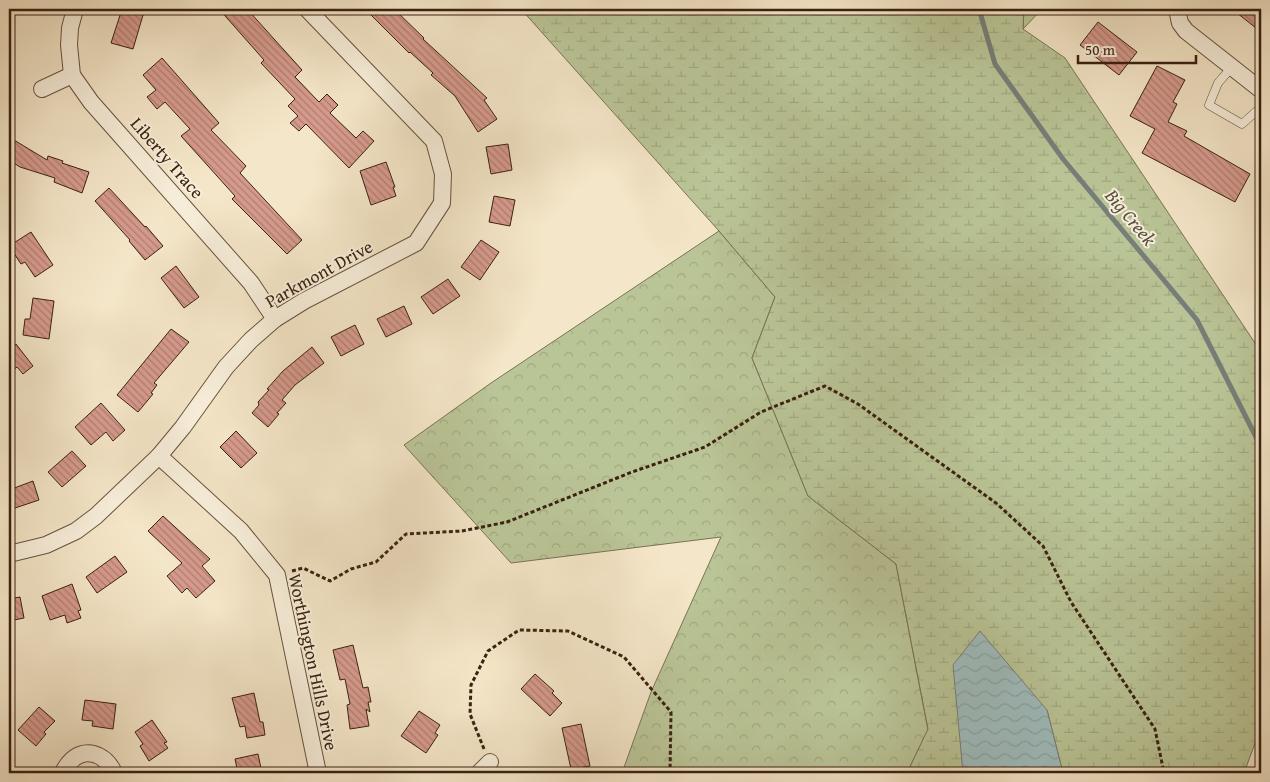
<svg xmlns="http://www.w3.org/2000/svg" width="1270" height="782" viewBox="0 0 1270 782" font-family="'Gentium Book Plus',serif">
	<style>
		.forest { fill: url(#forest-crowns); stroke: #7a7354 }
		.wetland { fill: url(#wetland-marsh); stroke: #7a7354 }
		.water { fill: url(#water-waves); stroke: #777f79 }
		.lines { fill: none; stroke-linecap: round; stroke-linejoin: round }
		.stream { stroke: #777f79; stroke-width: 5 }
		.building { fill: url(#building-back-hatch); stroke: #3a2111 }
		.service-casing { stroke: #68523f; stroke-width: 9 }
		.minor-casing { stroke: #68523f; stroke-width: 18 }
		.path { stroke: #3a2111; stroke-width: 3; stroke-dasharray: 4 2.5; stroke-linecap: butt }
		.service { stroke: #f8efdb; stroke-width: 8 }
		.minor { stroke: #f8efdb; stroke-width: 16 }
		.labels { text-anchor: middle; stroke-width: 4; stroke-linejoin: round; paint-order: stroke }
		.street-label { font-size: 18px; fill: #3a2111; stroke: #f8efdb }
		.water-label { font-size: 19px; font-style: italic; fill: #585045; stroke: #f8efdb }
	</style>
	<defs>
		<pattern id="forest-crowns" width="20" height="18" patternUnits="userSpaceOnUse" patternTransform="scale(1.25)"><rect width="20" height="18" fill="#bac597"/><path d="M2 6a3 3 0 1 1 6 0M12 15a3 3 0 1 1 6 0" fill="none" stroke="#a1a981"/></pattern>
		<pattern id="wetland-marsh" width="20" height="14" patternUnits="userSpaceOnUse" patternTransform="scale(1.25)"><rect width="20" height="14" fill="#bac597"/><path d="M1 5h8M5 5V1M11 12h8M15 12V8" fill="none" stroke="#a1a981"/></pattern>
		<pattern id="water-waves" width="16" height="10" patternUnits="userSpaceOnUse" patternTransform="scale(1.25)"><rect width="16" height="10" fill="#9fbdbe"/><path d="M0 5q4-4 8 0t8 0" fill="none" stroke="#8aa2a2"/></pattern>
		<pattern id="building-back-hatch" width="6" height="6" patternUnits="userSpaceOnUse" patternTransform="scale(1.25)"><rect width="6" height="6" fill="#d69a8d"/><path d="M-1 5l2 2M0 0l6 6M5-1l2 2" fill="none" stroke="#af7d72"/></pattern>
	</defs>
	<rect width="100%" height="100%" fill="#f4e6c8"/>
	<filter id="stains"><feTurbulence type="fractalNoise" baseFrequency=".004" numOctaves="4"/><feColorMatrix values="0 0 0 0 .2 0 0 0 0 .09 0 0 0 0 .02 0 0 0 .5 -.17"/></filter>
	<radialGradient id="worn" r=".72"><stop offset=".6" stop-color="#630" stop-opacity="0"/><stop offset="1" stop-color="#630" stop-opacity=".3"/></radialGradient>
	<!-- forest -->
	<g class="forest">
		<polygon points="1024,9 1042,9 1023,29"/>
		<polygon points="719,231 775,297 752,358 808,496 896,564 928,730 907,773 622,773 651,692 721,537 511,563 404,445 491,383"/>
	</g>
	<!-- wetland -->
	<polygon class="wetland" points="521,9 1024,9 1023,29 1065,58 1261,352 1261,727 1244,773 1063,773 1047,710 962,758 963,773 907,773 928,729 896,564 808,496 752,358 775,297 719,231"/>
	<!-- water -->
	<polygon class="water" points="980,631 1047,710 1063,773 963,773 953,665"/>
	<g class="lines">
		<!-- stream -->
		<polyline class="stream" points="979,9 995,64 1063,159 1197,320 1261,447"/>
	</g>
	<!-- building -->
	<g class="building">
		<polygon points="122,9 143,15 133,49 111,43"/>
		<polygon points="219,9 247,9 302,70 295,77 319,102 327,94 338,105 330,113 356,138 363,131 374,141 349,168 306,124 299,131 290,123 298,116 288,106 295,99 261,63 264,60"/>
		<polygon points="365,9 394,9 424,38 423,39 487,98 484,100 497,119 478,132 455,96 431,75 433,73 410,52 409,53"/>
		<polygon points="1232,9 1261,9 1261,32"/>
		<polygon points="1098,22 1137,52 1119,75 1080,45"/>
		<polygon points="162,58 219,123 211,130 246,166 240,173 302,240 287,254 232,199 235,196 181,136 190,129 165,102 157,109 147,97 156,90 143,75"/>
		<polygon points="1157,66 1185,80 1173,102 1177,104 1168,122 1187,131 1184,136 1250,174 1235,202 1142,153 1155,129 1130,116"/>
		<polygon points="9,137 47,160 48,156 63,161 62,163 89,172 82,193 54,182 55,178 20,167 9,160"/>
		<polygon points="508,144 512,170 491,174 486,147"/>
		<polygon points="386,162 395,187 393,187 396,196 371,205 360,171"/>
		<polygon points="109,188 145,227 146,226 163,246 145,260 129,241 130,240 95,201"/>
		<polygon points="494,196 515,200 510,226 489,222"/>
		<polygon points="31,232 53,265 35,277 25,262 21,264 9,246"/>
		<polygon points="481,240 499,252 480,280 461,267"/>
		<polygon points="176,266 199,297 184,308 161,278"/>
		<polygon points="448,279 460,296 433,314 421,297"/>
		<polygon points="33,298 54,301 49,339 23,335 25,319 30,319"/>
		<polygon points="404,306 412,324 386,337 377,319"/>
		<polygon points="355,325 364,344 341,356 331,337"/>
		<polygon points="171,329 189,342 154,383 157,385 151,393 153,394 138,412 117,395"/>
		<polygon points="16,344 33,366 23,374 17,367 9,373 9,349"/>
		<polygon points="312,347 324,363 295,385 282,400 286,403 277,413 279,414 268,427 252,413 259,405 258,402 269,390 267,389 283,371"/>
		<polygon points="101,403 125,430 113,441 106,432 91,445 75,427"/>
		<polygon points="236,431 257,453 241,468 220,447"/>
		<polygon points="72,451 86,466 62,487 48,472"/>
		<polygon points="33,481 39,500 9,510 9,490"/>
		<polygon points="163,516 210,559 202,566 215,581 196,598 187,588 182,593 167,576 182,563 148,531"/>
		<polygon points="115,556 127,572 97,593 86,577"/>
		<polygon points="72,584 81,610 78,611 81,618 67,623 65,615 50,620 42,596"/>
		<polygon points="20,597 24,618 9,621 9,599"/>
		<polygon points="353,645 363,688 368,687 371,702 368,702 370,712 366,709 369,726 350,729 347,705 350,704 345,679 340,680 333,650"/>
		<polygon points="535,674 554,691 552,693 562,703 550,716 521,689"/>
		<polygon points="254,693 260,722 263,722 265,735 247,738 245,726 240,727 232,698"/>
		<polygon points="85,700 116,704 113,729 92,726 93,721 82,720"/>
		<polygon points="39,707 55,721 44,732 46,734 36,746 18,730"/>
		<polygon points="419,711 440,725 435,733 438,735 426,753 401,736"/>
		<polygon points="152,720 167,742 164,743 168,748 149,761 140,746 143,744 135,732"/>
		<polygon points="581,724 590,766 571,769 562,728"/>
		<polygon points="258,754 262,773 238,773 235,759"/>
	</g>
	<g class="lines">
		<defs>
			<polyline id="service" points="1232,67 1218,83 1209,105 1242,124 1261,107"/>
			<g id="minor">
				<polyline points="75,9 70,28 69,45 72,75 91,102 251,283 275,319"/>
				<polyline points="1177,9 1180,23 1186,31 1261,90"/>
				<polyline points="42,89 72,75"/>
				<polyline points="159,456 241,531 277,575 318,773"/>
				<polyline points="9,554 46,545 76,531 96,516 159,456 183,427 226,367 251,340 275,319 304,301 416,243 442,203 443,174 434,141 307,9"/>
				<path d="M63,773C64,769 66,767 69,763C84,745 106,754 114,773"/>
				<polyline points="479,773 490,762"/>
			</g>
		</defs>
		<!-- service casing -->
		<use href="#service" class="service-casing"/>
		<!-- minor casing -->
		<use href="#minor" class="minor-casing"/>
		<!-- path -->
		<g class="path">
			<polyline points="292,571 303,568 330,581 351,569 376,562 406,534 462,531 507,522 632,472 705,447 761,412 825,386 858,404 996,503 1043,546 1071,602 1155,729 1164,773"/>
			<polyline points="484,749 470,714 471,685 488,651 519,630 568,631 624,657 671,712 670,773"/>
		</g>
		<!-- service -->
		<use href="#service" class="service"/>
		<!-- minor -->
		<use href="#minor" class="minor"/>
	</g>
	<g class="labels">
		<!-- street labels -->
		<g class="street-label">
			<text transform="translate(167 158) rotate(49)" y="6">Liberty Trace</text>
			<text transform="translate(319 274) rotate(-29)" y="6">Parkmont Drive</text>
			<text transform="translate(313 662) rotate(78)" y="6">Worthington Hills Drive</text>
		</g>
		<!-- water labels -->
		<g class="water-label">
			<text transform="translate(1131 217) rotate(50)" y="7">Big Creek</text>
		</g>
	</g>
	<!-- margin -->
	<rect width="1270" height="782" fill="none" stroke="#f4e6c8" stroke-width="30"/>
	<rect x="10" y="10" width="1250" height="762" fill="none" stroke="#3a2111" stroke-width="2.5"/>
	<rect x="15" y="15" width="1240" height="752" fill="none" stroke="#3a2111"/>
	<!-- scale -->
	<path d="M1078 55v8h118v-8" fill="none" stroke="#3a2111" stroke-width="2.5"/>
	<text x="1085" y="55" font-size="15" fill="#3a2111" stroke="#f8efdb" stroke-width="4" paint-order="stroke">50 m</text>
	<rect width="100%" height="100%" filter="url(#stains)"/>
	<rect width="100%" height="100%" fill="url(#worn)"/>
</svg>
